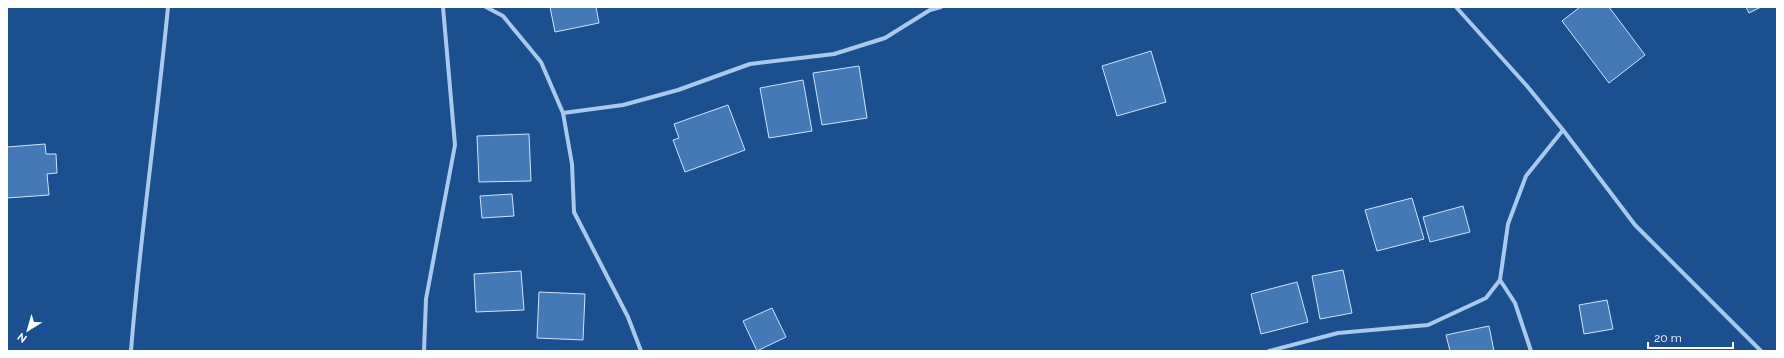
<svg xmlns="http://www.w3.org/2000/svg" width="1784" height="358" viewBox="0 0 1784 358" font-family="Raleway,sans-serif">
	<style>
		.building { fill: #4478b7; stroke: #cfe3fa }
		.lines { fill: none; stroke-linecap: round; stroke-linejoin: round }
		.minor { stroke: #a9c9ee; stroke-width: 4 }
	</style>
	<rect width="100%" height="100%" fill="#1b4f8f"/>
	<!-- building -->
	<g class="building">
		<polygon points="550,7 596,7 599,23 555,32"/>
		<polygon points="1580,7 1609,7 1645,55 1609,83 1562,21"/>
		<polygon points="1746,7 1761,7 1749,13"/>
		<polygon points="1151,51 1166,102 1117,116 1102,66"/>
		<polygon points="859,66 867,118 822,125 813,73"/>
		<polygon points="803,80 812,131 769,138 760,88"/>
		<polygon points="728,105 745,150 685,172 673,140 679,138 674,124"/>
		<polygon points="529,134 531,181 479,182 477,136"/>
		<polygon points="45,144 46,154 56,154 57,173 47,174 49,195 7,198 7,147"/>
		<polygon points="512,194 514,216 482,218 480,196"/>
		<polygon points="1412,198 1424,239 1377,251 1365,210"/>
		<polygon points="1463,206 1470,232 1430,242 1423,217"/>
		<polygon points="1343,270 1352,313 1320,319 1312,276"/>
		<polygon points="521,271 524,310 476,312 474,274"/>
		<polygon points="1297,282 1308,322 1261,334 1251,294"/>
		<polygon points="539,292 585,294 583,340 537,338"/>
		<polygon points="1607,300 1613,329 1584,334 1579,305"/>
		<polygon points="772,308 786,337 757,351 743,321"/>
		<polygon points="1489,326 1494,351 1450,351 1446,335"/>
	</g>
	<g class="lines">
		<!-- minor -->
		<g class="minor">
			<polyline points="486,7 503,16 541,62 563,113 572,164 574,212 628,317 641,351"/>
			<polyline points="1456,7 1527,86 1563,130 1635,225 1761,351"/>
			<polyline points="563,113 623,105 678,90 750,64 834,54 885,38 930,10 941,7"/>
			<polyline points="1500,280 1515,303 1531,351"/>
			<path d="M131,351C140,236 157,122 168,7"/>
			<polyline points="424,351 426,299 455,145 443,7"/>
			<polyline points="1269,351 1338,333 1428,325 1486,298 1500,280 1508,224 1526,176 1563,130"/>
		</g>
	</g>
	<!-- border -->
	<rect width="1784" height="358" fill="none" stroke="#ffffff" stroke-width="16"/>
	<!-- north arrow -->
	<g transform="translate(28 330) rotate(217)" stroke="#1b4f8f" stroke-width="3" paint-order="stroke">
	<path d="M0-3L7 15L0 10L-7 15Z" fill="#ffffff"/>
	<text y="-6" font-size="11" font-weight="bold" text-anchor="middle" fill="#ffffff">N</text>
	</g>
	<!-- scale -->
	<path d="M1648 342v6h85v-6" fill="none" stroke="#ffffff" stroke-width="2"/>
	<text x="1654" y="342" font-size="12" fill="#ffffff" stroke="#1b4f8f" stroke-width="3" paint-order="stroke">20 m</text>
</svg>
